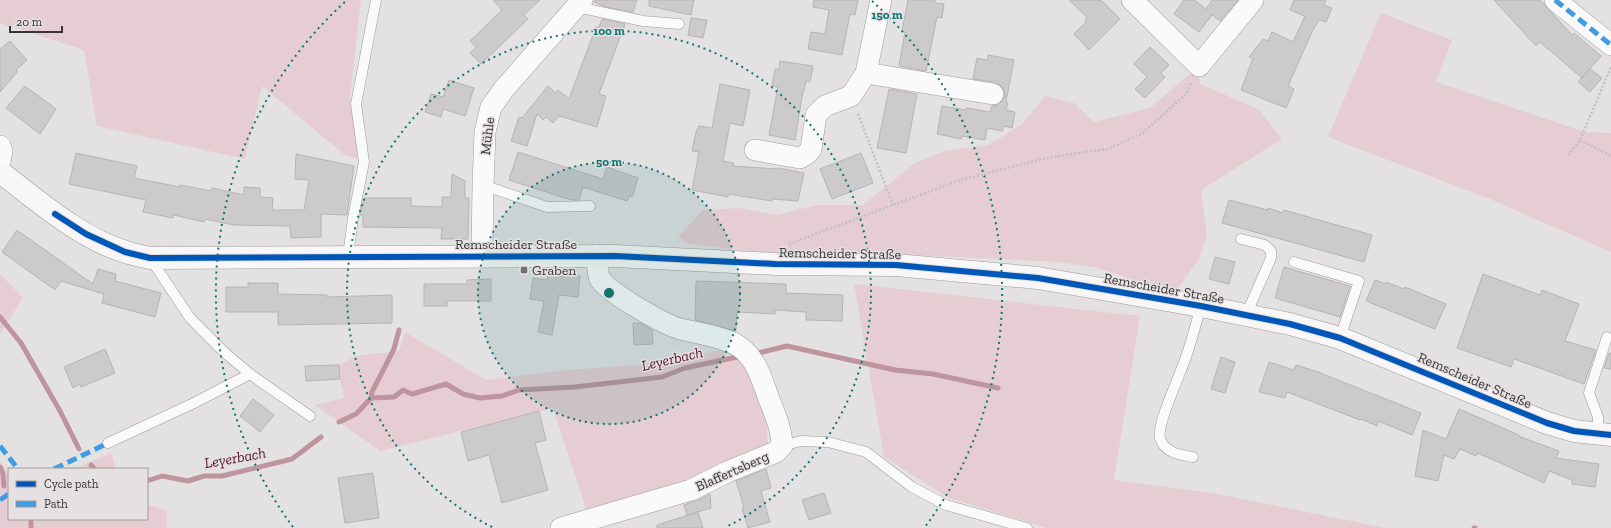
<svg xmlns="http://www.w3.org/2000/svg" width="1611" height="528" viewBox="0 0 1611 528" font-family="'Zilla Slab',serif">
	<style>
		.green { fill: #e6cdd3 }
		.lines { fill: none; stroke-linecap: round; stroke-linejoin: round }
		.stream { stroke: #be949f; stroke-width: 5 }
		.building { fill: #cccacb; stroke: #b6b4b5 }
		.service-casing { stroke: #9c9a9a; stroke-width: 11 }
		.minor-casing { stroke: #9c9a9a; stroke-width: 22 }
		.secondary-casing { stroke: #9c9a9a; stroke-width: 23 }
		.path { stroke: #c2c1c1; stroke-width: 2.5; stroke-dasharray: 2 2; stroke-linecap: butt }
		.service { stroke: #fbfafb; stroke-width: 10 }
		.minor { stroke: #fbfafb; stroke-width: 21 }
		.secondary { stroke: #f8f6f6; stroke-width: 22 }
		.quiet { stroke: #3e9de2; stroke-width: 5; stroke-dasharray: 10 5; stroke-linecap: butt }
		.cycleway-casing { stroke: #e5e0e1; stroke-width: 8 }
		.cycleway { stroke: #0057b8; stroke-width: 6 }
		.ring { fill: none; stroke: #0f766e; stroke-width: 2; stroke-dasharray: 2 4 }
		.poi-dot { fill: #737171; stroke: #e5e0e1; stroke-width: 1.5 }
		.labels { text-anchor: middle; stroke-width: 3; stroke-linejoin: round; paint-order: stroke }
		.street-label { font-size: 14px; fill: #363434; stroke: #e5e0e1 }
		.poi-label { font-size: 14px; fill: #363434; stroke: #e5e0e1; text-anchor: start }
		.water-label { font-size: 15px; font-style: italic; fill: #5b132e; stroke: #e5e0e1 }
		.centre { fill: #0f766e; stroke: #e5e0e1; stroke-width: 2 }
		.ring-label { font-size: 12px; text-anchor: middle; font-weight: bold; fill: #0f766e; stroke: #e5e0e1; stroke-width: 3; stroke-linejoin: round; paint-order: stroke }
	</style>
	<rect width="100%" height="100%" fill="#e4e1e2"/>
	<!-- green -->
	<g class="green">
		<polygon points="0,0 361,0 350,97 359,158 346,156 262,86 245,159 97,126 84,50 0,23"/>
		<polygon points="1381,13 1452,40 1436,82 1585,132 1611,133 1611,252 1490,199 1328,137"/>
		<polygon points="1199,66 1200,84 1258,109 1282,139 1201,190 1207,236 1199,259 1174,294 1098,268 1059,262 933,256 776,254 688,244 678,237 703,210 739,208 778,215 816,205 863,205 915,163 945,151 989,145 1022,124 1045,96 1074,103 1094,122 1150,108"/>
		<polygon points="0,274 23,298 0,334"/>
		<polygon points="854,284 1140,316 1114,480 1212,493 1386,528 1047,528 949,498 884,457"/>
		<polygon points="405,332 486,380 567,370 664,363 732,347 746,361 766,415 768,445 687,481 587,512 553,408 380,451 315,405 344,398 340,379 339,365 356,356 399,351"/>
		<polygon points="111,453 116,469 73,469"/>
		<polygon points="0,461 9,474 9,519 147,519 147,505 167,510 167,528 0,528"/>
	</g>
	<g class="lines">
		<!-- stream -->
		<g class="stream">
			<polyline points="0,317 21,343 60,411 79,449"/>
			<polyline points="754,354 787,346 895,370 933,374 998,388"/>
			<polyline points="371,398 372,392 394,349 399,330"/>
			<polyline points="339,422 356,414 371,398 394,397 403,390 412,394 446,384 463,394 480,398 502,396 519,390 575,387 662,377 685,368 742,356"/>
			<polyline points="91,465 95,469"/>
			<polyline points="0,467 3,474 4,486"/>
			<polyline points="147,481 162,476 188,481 204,476 222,476 292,459 321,437"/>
			<polyline points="31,528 31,519"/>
			<polyline points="1474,528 1475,528"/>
		</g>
	</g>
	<!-- building -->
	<g class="building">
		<polygon points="493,0 540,0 524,15 528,19 481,64 470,53 476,47 470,41 502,10"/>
		<polygon points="595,0 637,0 633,12 606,7 594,2"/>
		<polygon points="649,0 694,0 691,15 649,6"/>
		<polygon points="814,0 858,0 855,15 850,14 842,55 808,49 811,32 825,34 829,10 813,7"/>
		<polygon points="908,0 935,0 935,3 944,4 942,18 937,17 926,71 899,66 905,32 902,31"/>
		<polygon points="1069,0 1101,0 1120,19 1089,50 1074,34 1086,22 1085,20 1087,17"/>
		<polygon points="1184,0 1194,0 1206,9 1212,0 1238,0 1220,21 1212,15 1199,32 1174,14"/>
		<polygon points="1294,0 1326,0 1324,5 1332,8 1326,22 1319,20 1312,32 1288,86 1294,89 1286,108 1241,90 1253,58 1249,57 1263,39 1268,41 1272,32 1293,42 1305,16 1290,10"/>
		<polygon points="1494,0 1540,0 1572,35 1574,33 1601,56 1582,78 1540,42 1536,46"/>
		<polygon points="691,18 707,20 703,38 688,35"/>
		<polygon points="602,19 625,24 599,94 606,96 597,127 559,116 553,123 546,117 543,120 537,114 527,146 511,141 519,117 522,118 548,86 556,93 558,90 569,99 596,27 599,27"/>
		<polygon points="10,41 27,60 16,70 17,72 0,92 0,49"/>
		<polygon points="1150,47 1169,65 1161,73 1165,77 1145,98 1135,89 1147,77 1134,64"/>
		<polygon points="988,55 1014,60 1006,102 1008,103 1006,110 1015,112 1012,128 1004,126 1002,131 987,128 985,140 962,136 961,139 937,134 942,106 966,110 967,108 990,112 992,106 998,105 1002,101 1005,96 1004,90 1000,85 995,82 973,79 977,58 986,60 988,59"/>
		<polygon points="780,61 813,66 810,82 806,81 804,91 803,91 795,140 769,135 778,87 772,86 775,69 779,69"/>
		<polygon points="1590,69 1602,78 1590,92 1578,82"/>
		<polygon points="449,80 474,88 465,116 443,109 441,117 425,112 431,94 443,97"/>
		<polygon points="720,84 750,90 743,126 730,123 723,161 734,163 733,166 777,169 778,168 804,173 798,201 772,199 772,201 728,194 728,197 692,190 699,152 692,151 696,132 699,126 712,128"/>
		<polygon points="25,86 56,109 40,134 6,108"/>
		<polygon points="889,89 917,94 906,153 877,148"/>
		<polygon points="518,152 603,179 607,167 638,178 632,197 629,196 627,201 583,187 579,200 571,200 509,180"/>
		<polygon points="76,153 137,166 134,178 180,187 180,185 211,191 212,188 244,195 244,187 260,188 260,197 273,198 272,210 304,210 309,180 295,179 296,154 354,166 347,215 321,214 321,237 291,238 290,226 234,225 205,219 204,222 174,215 173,218 143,212 146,200 69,184"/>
		<polygon points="861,153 873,183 832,199 820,169"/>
		<polygon points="452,174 465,181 465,198 469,198 468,239 441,239 442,228 363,227 363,215 360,215 364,198 411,198 411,206 442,207 442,197 451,197"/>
		<polygon points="1229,200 1268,210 1268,208 1283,213 1284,210 1372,235 1364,262 1222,223"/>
		<polygon points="17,230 93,284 98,269 116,274 115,281 161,293 155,317 102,303 104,294 61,281 55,290 2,252"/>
		<polygon points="1215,257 1235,262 1229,284 1209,279"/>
		<polygon points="1284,267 1350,286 1340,317 1275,298"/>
		<polygon points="548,272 580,276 578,297 559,295 552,335 538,332 544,301 530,299 533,278 547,280"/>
		<polygon points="1483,274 1540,295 1542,290 1579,304 1565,341 1596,350 1584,384 1514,359 1511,367 1457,348"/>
		<polygon points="491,279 491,301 447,301 447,306 424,306 424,284 467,284 467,280"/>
		<polygon points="1375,280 1386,284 1386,282 1404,289 1405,287 1446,304 1435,329 1366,301"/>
		<polygon points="696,281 786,284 786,293 843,295 842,321 806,320 806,312 775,310 775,314 737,312 736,331 695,320"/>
		<polygon points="248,283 278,283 278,294 327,295 327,297 392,295 392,323 278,325 278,312 226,312 226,287 248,287"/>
		<polygon points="633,323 640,323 652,330 653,344 634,345"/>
		<polygon points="105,349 115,373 81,387 80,384 73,388 64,367"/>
		<polygon points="1609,353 1611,353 1611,369 1604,368"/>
		<polygon points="1221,357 1235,362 1225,393 1211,389"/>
		<polygon points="1269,362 1294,370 1296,365 1318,372 1421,413 1412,435 1378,421 1377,426 1361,419 1360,420 1287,392 1285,398 1259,392"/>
		<polygon points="339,365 340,379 306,381 305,366"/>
		<polygon points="253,399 274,415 260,432 240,416"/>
		<polygon points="1459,409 1519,435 1518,436 1559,451 1556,458 1599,464 1595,487 1572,484 1572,480 1549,471 1544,483 1503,464 1477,453 1476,456 1460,449 1454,459 1444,455 1438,481 1415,476 1423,430 1446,439"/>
		<polygon points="539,411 546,440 535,443 548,490 502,503 489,455 468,461 461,432"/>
		<polygon points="766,469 771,488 761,491 770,522 748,528 742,508 744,507 736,481"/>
		<polygon points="373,473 379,518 345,523 338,478"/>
		<polygon points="824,493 831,513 809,520 802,500"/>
		<polygon points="710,494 711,508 687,515 684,505 696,501"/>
		<polygon points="698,512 703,528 657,528 657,525"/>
	</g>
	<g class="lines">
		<defs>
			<g id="service">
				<polyline points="577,7 643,21 679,24"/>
				<polyline points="483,185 547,207 590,206"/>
				<polyline points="1241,239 1265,245 1271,251 1271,258 1246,315"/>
				<polyline points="348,256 353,218 364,162 356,104 376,0"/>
				<polyline points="1294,262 1359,281 1340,338"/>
				<polyline points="250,374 310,416"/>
				<polyline points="1598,435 1598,417 1589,393 1607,337"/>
				<polyline points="108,443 194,403 250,374 224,352 190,318 150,258"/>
				<polyline points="782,446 801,441 828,442 866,452 912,487 946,505 1027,528"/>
				<path d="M1193,457C1181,455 1164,453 1160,438C1156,425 1181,373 1186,357C1192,340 1196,323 1201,306"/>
			</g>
			<g id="minor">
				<polyline points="1132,0 1199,66 1253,0"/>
				<polyline points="1555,0 1611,45"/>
				<polyline points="866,73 993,94"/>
				<polyline points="0,146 2,151 0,161"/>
				<polyline points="755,150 800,158 807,154 811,149 816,115 825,106 851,96 866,73 881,0"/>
				<polyline points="482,257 483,185 485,132 491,107 504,89 582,0"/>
				<path d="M561,528L691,490L727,472L776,452L782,446C782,430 775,414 769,399C762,380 757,360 740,347C726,337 697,333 680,329C663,324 609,293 600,279C597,274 598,262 597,255"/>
			</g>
			<path id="secondary" d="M0,172C37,200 81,239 126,252C134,255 142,256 150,258L615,256L775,264L896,265L1038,278L1201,306L1290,324L1340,338L1547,423L1574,431L1611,435"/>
		</defs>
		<!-- service casing -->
		<use href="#service" class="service-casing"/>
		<!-- minor casing -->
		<use href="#minor" class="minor-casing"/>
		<!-- secondary casing -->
		<use href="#secondary" class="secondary-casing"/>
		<!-- path -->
		<g class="path">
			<polyline points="858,114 893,205"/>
			<polyline points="1580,140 1611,156"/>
			<polyline points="1568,155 1580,140 1611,67"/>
			<polyline points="789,244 960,180 1051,157 1108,149 1143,133 1186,94 1191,83"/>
		</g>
		<!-- service -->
		<use href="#service" class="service"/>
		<!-- minor -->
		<use href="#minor" class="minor"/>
		<!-- secondary -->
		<use href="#secondary" class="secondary"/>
		<!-- quiet -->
		<g class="quiet">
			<polyline points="1555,0 1611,45"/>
			<polyline points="0,446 18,469"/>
			<polyline points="54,469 108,443"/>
			<polyline points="0,500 9,494"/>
		</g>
		<defs>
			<polyline id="cycleway" points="55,214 86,234 125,252 150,258 615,256 775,264 896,265 1038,278 1201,306 1290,324 1340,338 1547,423 1574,431 1611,435"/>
		</defs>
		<!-- cycleway casing -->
		<use href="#cycleway" class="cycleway-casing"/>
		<!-- cycleway -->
		<use href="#cycleway" class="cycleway"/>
	</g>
	<!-- distance rings -->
	<circle cx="609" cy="293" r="131" fill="#0f766e" fill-opacity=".12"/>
	<g class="ring">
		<circle cx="609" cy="293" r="131"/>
		<path d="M492 527A262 262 0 1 1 726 527"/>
		<path d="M293 527A393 393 0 0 1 346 1M872 1A393 393 0 0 1 925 527"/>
	</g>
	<!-- markers -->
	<rect class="poi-dot" x="520" y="266" width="8" height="8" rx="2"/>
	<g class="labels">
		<!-- street labels -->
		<g class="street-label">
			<text transform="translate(487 136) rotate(-83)" y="5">Mühle</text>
			<text x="516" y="249">Remscheider Straße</text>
			<text transform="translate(840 253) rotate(1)" y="5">Remscheider Straße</text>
			<text transform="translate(1164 288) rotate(10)" y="5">Remscheider Straße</text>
			<text transform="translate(1475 380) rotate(23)" y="5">Remscheider Straße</text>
			<text transform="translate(732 471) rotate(-24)" y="5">Blaffertsberg</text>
		</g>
		<!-- poi labels -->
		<g class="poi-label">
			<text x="532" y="275">Graben</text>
		</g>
		<!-- water labels -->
		<g class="water-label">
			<text transform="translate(672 359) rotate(-13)" y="5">Leyerbach</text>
			<text transform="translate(235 458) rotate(-10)" y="5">Leyerbach</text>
		</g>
	</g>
	<circle cx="609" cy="293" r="6" class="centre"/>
	<g class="ring-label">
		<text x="887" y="19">150 m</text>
		<text x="609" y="35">100 m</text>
		<text x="609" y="166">50 m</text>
	</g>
	<!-- legend -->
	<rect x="8" y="468" width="140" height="52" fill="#e5e0e1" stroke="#9f9b9c"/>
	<rect x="16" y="481" width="20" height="6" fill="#0057b8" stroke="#9f9b9c"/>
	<text x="44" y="488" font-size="12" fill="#363434">Cycle path</text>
	<rect x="16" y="501" width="20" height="6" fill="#3e9de2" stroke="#9f9b9c"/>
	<text x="44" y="508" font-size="12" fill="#363434">Path</text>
	<!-- scale -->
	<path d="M10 26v6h52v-6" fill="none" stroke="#363434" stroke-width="2"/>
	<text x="16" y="26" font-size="12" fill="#363434" stroke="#e5e0e1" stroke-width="3" paint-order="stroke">20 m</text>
</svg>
